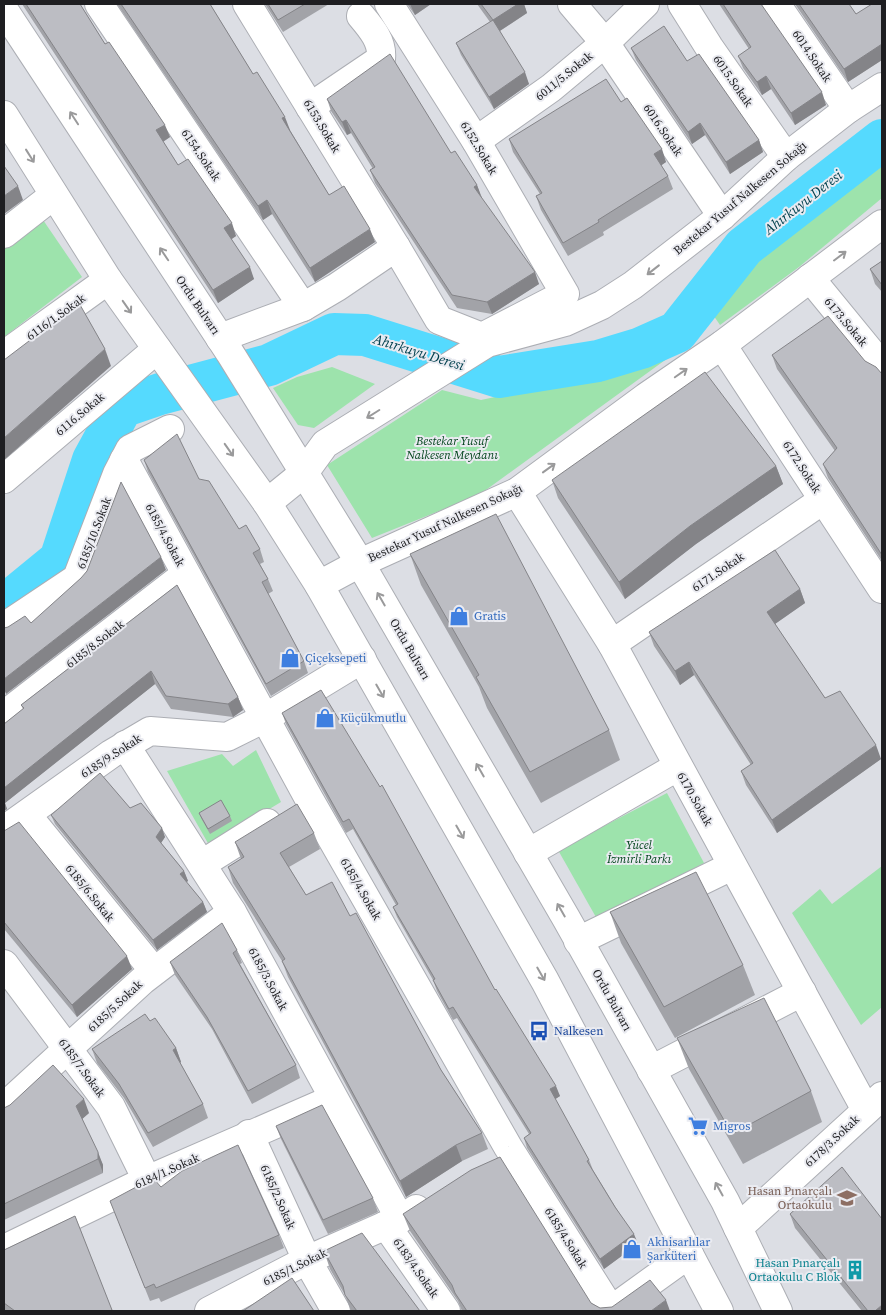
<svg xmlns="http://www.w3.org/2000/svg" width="886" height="1315" viewBox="0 0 886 1315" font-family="'Source Serif 4',serif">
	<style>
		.green { fill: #9de3ac }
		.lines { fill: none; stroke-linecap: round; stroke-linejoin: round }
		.river { stroke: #55dafe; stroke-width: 42 }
		.minor-casing { stroke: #acaeb4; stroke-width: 30 }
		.major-casing { stroke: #acaeb4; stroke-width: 30 }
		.minor { stroke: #fff; stroke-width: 28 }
		.major { stroke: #fff; stroke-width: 28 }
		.wall { fill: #a2a3a8 }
		.shaded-wall { fill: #848488 }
		.building { fill: #bcbdc3; stroke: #848488 }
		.oneway { stroke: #9a9a9b }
		.labels { text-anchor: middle; stroke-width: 4; stroke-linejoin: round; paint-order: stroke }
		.street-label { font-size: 12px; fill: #1e1e21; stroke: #eaebf1 }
		.park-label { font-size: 12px; font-style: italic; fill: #00441b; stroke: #eaebf1 }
		.shop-label { font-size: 12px; fill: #366cbe; stroke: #eaebf1; text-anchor: start }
		.transit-label { font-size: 12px; fill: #164399; stroke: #eaebf1; text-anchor: start }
		.education-label { font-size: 12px; fill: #785e54; stroke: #eaebf1; text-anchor: end }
		.culture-label { font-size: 12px; fill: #0d838f; stroke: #eaebf1; text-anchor: end }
		.water-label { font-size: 14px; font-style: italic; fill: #01404e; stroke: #eaebf1 }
	</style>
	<rect width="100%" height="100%" fill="#dcdee4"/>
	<!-- green -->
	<g class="green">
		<polygon points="882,155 882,198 799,267 720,325 711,312 755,258 835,188"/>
		<polygon points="41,217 82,277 4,337 4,249"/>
		<polygon points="674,342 668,358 479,495 372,538 327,465 442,390 481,400 620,370"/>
		<polygon points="332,367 375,384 314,428 298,425 273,388 297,377"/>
		<polygon points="256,750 281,802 209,845 167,771 222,754 233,766"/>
		<polygon points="667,793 704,863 597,919 558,850"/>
		<polygon points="882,866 882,1007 861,1025 792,913 820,889 832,904"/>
	</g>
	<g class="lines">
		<!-- river -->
		<polyline class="river" points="4,606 60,560 93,460 122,407 160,394 269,365 334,334 365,335 499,377 598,361 641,348 677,332 744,247 882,140"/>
		<defs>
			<g id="minor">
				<polyline points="99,4 303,307"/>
				<polyline points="247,4 396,247"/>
				<polyline points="572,4 605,43 722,216"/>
				<polyline points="682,4 709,47 786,157"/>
				<polyline points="776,4 848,109"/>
				<path d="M310,107L381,59C383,42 372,29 361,16"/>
				<polyline points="476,141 551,88 605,43 645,4"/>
				<polyline points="4,234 54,195"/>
				<polyline points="810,278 882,366"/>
				<polyline points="220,338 303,307 337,287 396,247 439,320 482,337 565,294 476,141 389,4"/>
				<polyline points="722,345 882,589"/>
				<polyline points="4,355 108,280"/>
				<polyline points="124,460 308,797 508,1147 611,1310"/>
				<polyline points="4,479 157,349"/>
				<polyline points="517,492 612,644 866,1110"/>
				<polyline points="4,627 77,578 117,474 130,449 170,429"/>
				<polyline points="612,644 823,500"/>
				<polyline points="4,715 186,574"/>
				<polyline points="125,745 232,912 400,1219"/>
				<polyline points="27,815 154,971"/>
				<polyline points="4,830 111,754 150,731 227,737 265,718 362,659"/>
				<polyline points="528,853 677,767"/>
				<polyline points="202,864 267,823"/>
				<polyline points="578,941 732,866"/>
				<polyline points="4,964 111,1107 147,1180"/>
				<polyline points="651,1070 802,992"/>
				<polyline points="4,1107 143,980 232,912"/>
				<polyline points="249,1134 307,1260 336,1311"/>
				<polyline points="386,1225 446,1311"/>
				<polyline points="738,1228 882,1096"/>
				<polyline points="4,1249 147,1180 333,1099"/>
				<polyline points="621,1303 689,1254"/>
				<polyline points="209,1311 307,1260 400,1219 416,1209"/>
			</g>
			<g id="major">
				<polyline points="4,10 230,353 360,563 566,918 725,1201 778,1311"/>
				<polyline points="4,115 108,280 267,503 319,585 545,981 719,1311"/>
				<polyline points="267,503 304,473 325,444 487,343 565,322 602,305 633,285 722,216 786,157 848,109 882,87"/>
				<polyline points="319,585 360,563 517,492 646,397 722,345 882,224"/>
			</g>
		</defs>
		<!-- minor casing -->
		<use href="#minor" class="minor-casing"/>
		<!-- major casing -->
		<use href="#major" class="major-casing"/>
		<!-- minor -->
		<use href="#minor" class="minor"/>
		<!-- major -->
		<use href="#major" class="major"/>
	</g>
	<!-- wall -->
	<g class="wall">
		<polygon points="22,4 80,4 105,44 170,137 163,142 178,165 236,236 231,239 254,279 218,303"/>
		<polygon points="117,4 210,4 253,74 290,130 329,195 375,242 315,282 272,214 263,220"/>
		<polygon points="265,4 329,4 283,32"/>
		<polygon points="407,4 431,4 415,15"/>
		<polygon points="477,4 524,4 527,13 500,31 529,84 494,109 461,55 456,43 490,22"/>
		<polygon points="719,4 761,4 826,105 795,125 771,89 762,95 743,68 738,56 749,49"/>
		<polygon points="795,4 849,4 856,14 882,4 882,60 848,82"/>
		<polygon points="631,48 687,61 759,140 763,152 730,174 705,135 692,144 636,60"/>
		<polygon points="327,99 451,153 477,185 481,197 539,284 492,314 457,308 375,183 370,170 373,169 351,133 347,135 331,111"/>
		<polygon points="621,102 666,162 661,165 668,176 673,189 603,232 604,235 568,256 541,210 536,196 540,194 513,152 509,139"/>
		<polygon points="882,261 882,292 875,284 870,269"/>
		<polygon points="772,355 865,361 882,374 882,561 828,478 823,464 835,451 777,369"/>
		<polygon points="144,460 199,479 239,529 260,549 264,562 260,564 268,579 273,591 268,594 304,661 308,673 271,696 148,472"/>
		<polygon points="776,466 783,484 696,544 625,599 558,498 552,480"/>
		<polygon points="410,554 609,730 620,760 541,803 487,708 479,687 421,585"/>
		<polygon points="177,585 238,697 243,710 233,717 171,709 155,684 5,803 7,809 4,811 4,724 23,709 21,705"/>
		<polygon points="800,589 805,603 775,624 825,698 881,759 777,833 746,785 741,771 751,765 694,675 680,685 654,646 649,632"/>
		<polygon points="282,713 495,990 560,1096 555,1099 589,1160 593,1170 638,1244 604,1269 527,1148 524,1138 529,1134 457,1018 453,1020 437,991 433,980 397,917 393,907 396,905 353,829 346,833 286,724"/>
		<polygon points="130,808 165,837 161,843 184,871 188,881 186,882 203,902 207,912 157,950 55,824 51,815"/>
		<polygon points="199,813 230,816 232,821 210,834 201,818"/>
		<polygon points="4,831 132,969 77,1017 4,929"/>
		<polygon points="314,833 320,849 289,867 306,895 350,916 441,1070 482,1133 488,1149 462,1161 406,1197 288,977 282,961 233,883 228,867 241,859 235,842"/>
		<polygon points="610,912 743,965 755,995 675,1038 621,943"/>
		<polygon points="237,950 242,963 240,964 296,1065 300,1078 252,1104 212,1029 175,975 170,962"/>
		<polygon points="150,1021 176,1048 181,1062 180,1063 203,1104 208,1118 153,1147 124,1098 97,1063 92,1049"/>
		<polygon points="677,1038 811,1091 822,1122 743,1164 689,1069"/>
		<polygon points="4,1108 89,1113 82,1119 103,1165 103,1173 4,1220"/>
		<polygon points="276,1126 373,1198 378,1212 328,1234 281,1139"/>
		<polygon points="161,1187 279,1235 284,1248 161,1302 159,1298 150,1301 110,1201"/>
		<polygon points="403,1214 591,1303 600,1308 670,1311 462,1311 458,1301 410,1231"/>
		<polygon points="790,1214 882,1311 862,1311 795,1228"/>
		<polygon points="75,1216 112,1311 4,1311 4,1250"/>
		<polygon points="324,1251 420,1311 351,1311 345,1295 330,1269"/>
	</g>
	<!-- shaded-wall -->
	<g class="shaded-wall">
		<polygon points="410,4 431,4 415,15"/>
		<polygon points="518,4 524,4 527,13 498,32 493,20"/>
		<polygon points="882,44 882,60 848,82 844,69"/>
		<polygon points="525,72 529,84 494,109 489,97"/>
		<polygon points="766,76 771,89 762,95 757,82"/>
		<polygon points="822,92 826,105 795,125 791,113"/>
		<polygon points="285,117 290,130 287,132 282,118"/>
		<polygon points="346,120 351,133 347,135 342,122"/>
		<polygon points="700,123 705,135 692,144 688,132"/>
		<polygon points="165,125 170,137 161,143 156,130"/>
		<polygon points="759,140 763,152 730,174 726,162"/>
		<polygon points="662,149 666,162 659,167 654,154"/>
		<polygon points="477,185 482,198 474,187"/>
		<polygon points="18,186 23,200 4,214 4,196"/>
		<polygon points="267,200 272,214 263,220 258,206"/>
		<polygon points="232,223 236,236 229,241 224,228"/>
		<polygon points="370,229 375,242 315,282 310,268"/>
		<polygon points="250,267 254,279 218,303 213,290"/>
		<polygon points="535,272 539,284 492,314 487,302"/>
		<polygon points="105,349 111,366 4,460 4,438"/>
		<polygon points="776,466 783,484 696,544 625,599 619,582 690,526"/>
		<polygon points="161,557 166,570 6,694 4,689 4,679"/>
		<polygon points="800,589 805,603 772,626 767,612"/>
		<polygon points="689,662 694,675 680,685 675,671"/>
		<polygon points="151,671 155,684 5,803 7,809 4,811 4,788"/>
		<polygon points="238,697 243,710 233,717 228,704"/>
		<polygon points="876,745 881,759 777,833 772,820"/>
		<polygon points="162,828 165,837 159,846 156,837"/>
		<polygon points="184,871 188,881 184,884 180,874"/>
		<polygon points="203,902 207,912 157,950 153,940"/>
		<polygon points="127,956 132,969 77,1017 72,1005"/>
		<polygon points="176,1048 181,1062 178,1064 173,1050"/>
		<polygon points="556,1086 560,1096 554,1100 550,1089"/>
		<polygon points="84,1099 89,1113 81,1120 76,1106"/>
		<polygon points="456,1145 462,1161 406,1197 400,1181"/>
		<polygon points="98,1152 103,1165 103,1173 98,1159"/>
		<polygon points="634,1234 638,1244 604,1269 600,1259"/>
		<polygon points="666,1300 670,1311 651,1311"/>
		<polygon points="882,1305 882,1311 875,1311"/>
	</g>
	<!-- building -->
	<g class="building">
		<polygon points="26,4 80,4 105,44 109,42 165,125 156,130 178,165 188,159 232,223 224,228 250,267 213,290"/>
		<polygon points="121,4 210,4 253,74 257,72 285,117 282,118 329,195 344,186 370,229 310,268 267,200 258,206"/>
		<polygon points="268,4 305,4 278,20"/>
		<polygon points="481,4 518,4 493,20"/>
		<polygon points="723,4 761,4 822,92 791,113 766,76 757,82 738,56 751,47"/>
		<polygon points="799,4 849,4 856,14 872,4 882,4 882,44 844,69"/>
		<polygon points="493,20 525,72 489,97 456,43"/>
		<polygon points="664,26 687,61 699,54 759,140 726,162 700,123 688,132 631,48"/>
		<polygon points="390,54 451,153 455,151 477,185 474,187 535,272 487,302 452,295 370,170 375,167 346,120 342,122 327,99"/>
		<polygon points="606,79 621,102 627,98 662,149 654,154 668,176 598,220 599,222 563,243 536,196 542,193 509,139"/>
		<polygon points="4,166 18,186 4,196"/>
		<polygon points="882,261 882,285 870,269"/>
		<polygon points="79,303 105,349 4,438 4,360"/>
		<polygon points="828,316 865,361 876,367 882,374 882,555 823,464 837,448 772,355"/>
		<polygon points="705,372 776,466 690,526 619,582 552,480"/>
		<polygon points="177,434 199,479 209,481 239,529 246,525 260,549 253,553 268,579 262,582 304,661 266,684 144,460"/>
		<polygon points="121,482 161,557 4,679 4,628 8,627 25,616 31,623 81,578 87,571"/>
		<polygon points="496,514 609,730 530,772 476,677 479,675 410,554"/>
		<polygon points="775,550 800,589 767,612 825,698 840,691 876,745 772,820 741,771 753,763 689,662 675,671 649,632"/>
		<polygon points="177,585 238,697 228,704 166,696 151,671 4,788 4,724 24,708 21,705"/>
		<polygon points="321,690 380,787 382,785 495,990 496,989 556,1086 550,1089 589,1160 587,1161 615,1207 634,1234 600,1259 524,1138 531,1133 453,1007 449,1009 433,980 435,979 393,907 398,904 349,819 343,822 282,713"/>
		<polygon points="100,773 130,808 141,803 162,828 156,837 184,871 180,874 203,902 153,940 51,815"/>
		<polygon points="221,800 230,816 208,829 199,813"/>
		<polygon points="297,804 314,833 280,853 306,895 332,882 350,916 356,913 441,1070 482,1133 456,1145 400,1181 282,961 285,959 228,867 244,857 235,842"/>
		<polygon points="19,822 127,956 72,1005 4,922 4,831"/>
		<polygon points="696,872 743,965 664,1007 610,912"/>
		<polygon points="222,923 237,950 233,953 296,1065 248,1091 207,1017 170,962"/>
		<polygon points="764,998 811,1091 732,1134 677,1038"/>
		<polygon points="145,1014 150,1021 155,1018 176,1048 173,1050 203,1104 148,1133 119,1084 92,1049"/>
		<polygon points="53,1065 84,1099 76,1106 98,1152 98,1159 4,1204 4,1108 10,1105"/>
		<polygon points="322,1105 373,1198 323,1220 276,1126"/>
		<polygon points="238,1145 279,1235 156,1288 154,1284 145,1288 110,1201 153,1178 161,1187 182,1171"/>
		<polygon points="500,1157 591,1303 600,1308 612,1307 650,1280 666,1300 651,1311 467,1311 455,1293 452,1285 403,1214 471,1170"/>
		<polygon points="842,1167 882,1219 882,1305 875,1311 868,1311 790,1214"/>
		<polygon points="75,1216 112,1310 109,1311 15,1311 4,1303 4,1250"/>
		<polygon points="362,1233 420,1311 357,1311 345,1295 343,1286 324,1251"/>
		<polygon points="292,1278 314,1311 243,1311"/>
	</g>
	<!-- one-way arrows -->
	<defs><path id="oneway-shaft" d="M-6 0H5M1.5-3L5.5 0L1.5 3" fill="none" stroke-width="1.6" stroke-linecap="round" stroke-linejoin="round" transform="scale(1.25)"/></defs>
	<g class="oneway">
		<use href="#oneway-shaft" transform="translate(74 118) rotate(-123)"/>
		<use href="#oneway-shaft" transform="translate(30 156) rotate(58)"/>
		<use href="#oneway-shaft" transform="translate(164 254) rotate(-124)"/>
		<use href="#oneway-shaft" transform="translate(840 256) rotate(-37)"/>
		<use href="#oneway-shaft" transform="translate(653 270) rotate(142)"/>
		<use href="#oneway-shaft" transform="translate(127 307) rotate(55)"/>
		<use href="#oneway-shaft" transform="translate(681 373) rotate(-35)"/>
		<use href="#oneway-shaft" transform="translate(373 414) rotate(148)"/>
		<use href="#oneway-shaft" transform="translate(229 450) rotate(55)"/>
		<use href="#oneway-shaft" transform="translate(549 468) rotate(-36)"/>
		<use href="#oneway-shaft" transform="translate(381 599) rotate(-120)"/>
		<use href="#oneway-shaft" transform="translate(380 691) rotate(60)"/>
		<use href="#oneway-shaft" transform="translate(480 770) rotate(-120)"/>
		<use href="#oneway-shaft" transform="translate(460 832) rotate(60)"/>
		<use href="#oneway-shaft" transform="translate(561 910) rotate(-120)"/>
		<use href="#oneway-shaft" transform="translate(541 974) rotate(60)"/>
		<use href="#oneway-shaft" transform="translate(719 1189) rotate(-119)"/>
	</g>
	<!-- icons -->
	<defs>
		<symbol id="shop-bare" viewBox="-9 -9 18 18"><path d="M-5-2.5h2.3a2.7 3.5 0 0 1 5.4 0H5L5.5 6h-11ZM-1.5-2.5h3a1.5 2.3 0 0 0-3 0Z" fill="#3f7fe0" stroke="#eaebf1" stroke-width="2.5" paint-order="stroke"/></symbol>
		<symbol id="bus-bare" viewBox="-9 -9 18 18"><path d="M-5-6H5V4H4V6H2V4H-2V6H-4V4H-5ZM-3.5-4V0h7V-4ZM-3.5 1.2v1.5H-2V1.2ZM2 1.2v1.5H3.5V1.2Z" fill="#1a4fb4" stroke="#eaebf1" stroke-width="2.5" paint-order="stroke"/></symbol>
		<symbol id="supermarket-bare" viewBox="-9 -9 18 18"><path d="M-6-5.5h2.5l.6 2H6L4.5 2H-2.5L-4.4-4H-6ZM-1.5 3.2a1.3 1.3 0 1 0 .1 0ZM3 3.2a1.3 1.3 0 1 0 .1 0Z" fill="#3f7fe0" stroke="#eaebf1" stroke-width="2.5" paint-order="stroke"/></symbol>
		<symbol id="school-bare" viewBox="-9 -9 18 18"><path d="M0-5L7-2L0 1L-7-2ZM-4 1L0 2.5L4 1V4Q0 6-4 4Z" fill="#8d6e63" stroke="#eaebf1" stroke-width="2.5" paint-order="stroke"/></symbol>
		<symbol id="building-bare" viewBox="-9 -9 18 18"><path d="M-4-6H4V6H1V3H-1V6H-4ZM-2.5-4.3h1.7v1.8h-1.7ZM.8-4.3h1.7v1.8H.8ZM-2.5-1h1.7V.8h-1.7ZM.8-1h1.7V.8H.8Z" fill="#0f9aa8" stroke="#eaebf1" stroke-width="2.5" paint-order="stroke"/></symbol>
	</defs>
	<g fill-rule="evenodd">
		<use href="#shop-bare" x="445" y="602" width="28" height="28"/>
		<use href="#shop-bare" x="276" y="644" width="28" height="28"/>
		<use href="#shop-bare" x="311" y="704" width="28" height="28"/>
		<use href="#bus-bare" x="525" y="1017" width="28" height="28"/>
		<use href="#supermarket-bare" x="684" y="1112" width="28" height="28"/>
		<use href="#school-bare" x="833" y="1184" width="28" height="28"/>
		<use href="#shop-bare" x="618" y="1235" width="28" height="28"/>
		<use href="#building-bare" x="841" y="1256" width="28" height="28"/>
	</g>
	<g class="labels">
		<!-- street labels -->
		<g class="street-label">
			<text transform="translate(812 56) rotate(56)" y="4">6014.Sokak</text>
			<text transform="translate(564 76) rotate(-39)" y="4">6011/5.Sokak</text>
			<text transform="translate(733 81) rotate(55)" y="4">6015.Sokak</text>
			<text transform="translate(322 126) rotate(59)" y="4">6153.Sokak</text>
			<text transform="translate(663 130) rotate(56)" y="4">6016.Sokak</text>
			<text transform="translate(479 148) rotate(59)" y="4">6152.Sokak</text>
			<text transform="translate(201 155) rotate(56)" y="4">6154.Sokak</text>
			<text transform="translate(740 198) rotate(-40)" y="4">Bestekar Yusuf Nalkesen Sokağı</text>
			<text transform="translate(198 305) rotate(56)" y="4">Ordu Bulvarı</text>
			<text transform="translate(56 317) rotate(-36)" y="4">6116/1.Sokak</text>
			<text transform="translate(846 322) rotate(50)" y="4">6173.Sokak</text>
			<text transform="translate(80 414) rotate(-40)" y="4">6116.Sokak</text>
			<text transform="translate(802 467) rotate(57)" y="4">6172.Sokak</text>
			<text transform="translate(445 523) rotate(-25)" y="4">Bestekar Yusuf Nalkesen Sokağı</text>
			<text transform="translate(94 533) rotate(-69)" y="4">6185/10.Sokak</text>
			<text transform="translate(165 535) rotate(62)" y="4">6185/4.Sokak</text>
			<text transform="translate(718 572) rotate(-34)" y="4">6171.Sokak</text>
			<text transform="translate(95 644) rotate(-38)" y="4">6185/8.Sokak</text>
			<text transform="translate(410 649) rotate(60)" y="4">Ordu Bulvarı</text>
			<text transform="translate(111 756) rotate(-33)" y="4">6185/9.Sokak</text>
			<text transform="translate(695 799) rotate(61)" y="4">6170.Sokak</text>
			<text transform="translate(361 889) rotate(60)" y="4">6185/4.Sokak</text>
			<text transform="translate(90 893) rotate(51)" y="4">6185/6.Sokak</text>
			<text transform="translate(268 979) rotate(62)" y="4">6185/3.Sokak</text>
			<text transform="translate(612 1000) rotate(61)" y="4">Ordu Bulvarı</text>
			<text transform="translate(115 1006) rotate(-43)" y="4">6185/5.Sokak</text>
			<text transform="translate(82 1068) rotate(54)" y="4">6185/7.Sokak</text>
			<text transform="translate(832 1141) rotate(-43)" y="4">6178/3.Sokak</text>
			<text transform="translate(167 1171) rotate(-24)" y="4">6184/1.Sokak</text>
			<text transform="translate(278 1197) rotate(66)" y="4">6185/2.Sokak</text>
			<text transform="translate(566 1238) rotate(58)" y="4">6185/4.Sokak</text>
			<text transform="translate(295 1267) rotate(-26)" y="4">6185/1.Sokak</text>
			<text transform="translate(416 1268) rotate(55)" y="4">6183/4.Sokak</text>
		</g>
		<!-- park labels -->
		<g class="park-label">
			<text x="452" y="445">Bestekar Yusuf<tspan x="452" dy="14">Nalkesen Meydanı</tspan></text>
			<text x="639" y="849">Yücel<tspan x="639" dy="14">İzmirli Parkı</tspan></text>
		</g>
		<!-- shop labels -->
		<g class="shop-label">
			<text x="474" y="620">Gratis</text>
			<text x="305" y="662">Çiçeksepeti</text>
			<text x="340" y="722">Küçükmutlu</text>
			<text x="713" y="1130">Migros</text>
			<text x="647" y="1246">Akhisarlılar<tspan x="647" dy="14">Şarküteri</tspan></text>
		</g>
		<!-- transit labels -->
		<g class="transit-label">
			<text x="554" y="1035">Nalkesen</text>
		</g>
		<!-- education labels -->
		<g class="education-label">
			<text x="832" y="1195">Hasan Pınarçalı<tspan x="832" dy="14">Ortaokulu</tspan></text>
		</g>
		<!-- culture labels -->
		<g class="culture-label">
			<text x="840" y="1267">Hasan Pınarçalı<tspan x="840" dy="14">Ortaokulu C Blok</tspan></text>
		</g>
		<!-- water labels -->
		<g class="water-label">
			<text transform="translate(803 202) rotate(-38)" y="5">Ahırkuyu Deresi</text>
			<text transform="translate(419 352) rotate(17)" y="5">Ahırkuyu Deresi</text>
		</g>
	</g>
	<!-- border -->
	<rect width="886" height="1315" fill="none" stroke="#1e1e21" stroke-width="10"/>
</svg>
